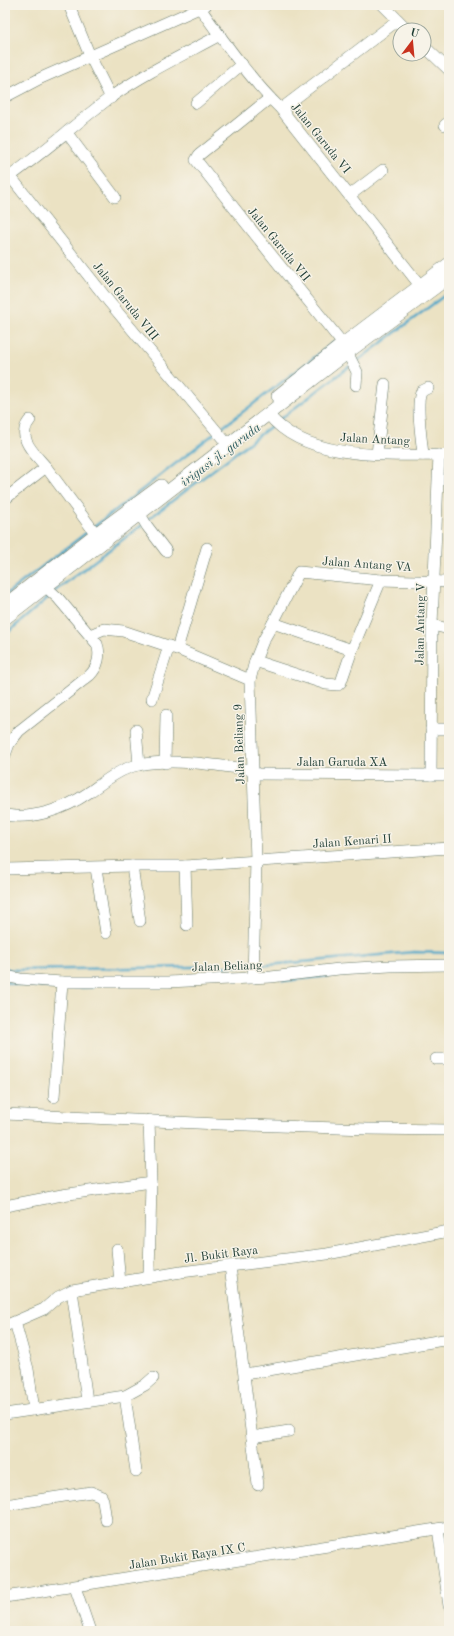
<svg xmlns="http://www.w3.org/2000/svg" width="454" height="1636" viewBox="0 0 454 1636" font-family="'Old Standard TT',serif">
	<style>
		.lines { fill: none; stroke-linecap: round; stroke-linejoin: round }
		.stream { stroke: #4aa6c9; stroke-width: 2.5 }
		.minor-casing { stroke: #676; stroke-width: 12 }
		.major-casing { stroke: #676; stroke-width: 14 }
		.minor { stroke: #fff; stroke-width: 11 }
		.major { stroke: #fff; stroke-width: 13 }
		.labels { text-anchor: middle; stroke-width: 3; stroke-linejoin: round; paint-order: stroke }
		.street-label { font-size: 12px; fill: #1f3d34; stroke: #f7f3e8 }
		.water-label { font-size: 13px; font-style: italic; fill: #2c5c61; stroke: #f7f3e8 }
	</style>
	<rect width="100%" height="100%" fill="#f7f3e8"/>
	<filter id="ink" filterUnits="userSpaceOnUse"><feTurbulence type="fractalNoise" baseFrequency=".025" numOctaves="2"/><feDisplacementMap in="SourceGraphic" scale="8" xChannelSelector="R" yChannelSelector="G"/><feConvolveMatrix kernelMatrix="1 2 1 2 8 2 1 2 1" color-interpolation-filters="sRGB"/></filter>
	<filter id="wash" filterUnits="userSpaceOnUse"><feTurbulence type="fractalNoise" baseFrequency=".012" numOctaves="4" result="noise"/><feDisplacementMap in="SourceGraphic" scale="16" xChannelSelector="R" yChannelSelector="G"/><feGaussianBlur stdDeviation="0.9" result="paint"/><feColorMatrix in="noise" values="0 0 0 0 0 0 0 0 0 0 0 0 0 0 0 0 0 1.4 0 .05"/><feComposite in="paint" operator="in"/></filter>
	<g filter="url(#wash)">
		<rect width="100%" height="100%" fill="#ebe2c3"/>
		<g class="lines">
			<!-- stream -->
			<g class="stream">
				<polyline points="356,362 449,292"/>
				<polyline points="279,420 350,366"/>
				<polyline points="219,430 336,341"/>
				<polyline points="147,520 274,424"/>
				<polyline points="94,527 215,433"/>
				<polyline points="55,591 142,525"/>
				<polyline points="5,595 90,530"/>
				<polyline points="5,635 50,596"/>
				<polyline points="256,966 414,952 449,953"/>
				<polyline points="5,968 11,970 251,966"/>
				<polyline points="283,981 339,975 395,971"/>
				<polyline points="5,982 19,985 58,988"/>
				<polyline points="65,988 94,987"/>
			</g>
		</g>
	</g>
	<g filter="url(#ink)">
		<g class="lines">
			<defs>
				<g id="minor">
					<polyline points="69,5 90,56 111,98"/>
					<polyline points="383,5 408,30"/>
					<path d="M200,8C225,43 250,79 281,109L426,293"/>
					<polyline points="424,46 449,70"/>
					<polyline points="5,97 41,78 206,5"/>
					<polyline points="270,98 199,155 196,160 273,257 343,344 357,372 356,385"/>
					<polyline points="196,103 242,64"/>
					<polyline points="281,109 398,20"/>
					<polyline points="445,125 449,122"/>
					<polyline points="67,133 115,197"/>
					<polyline points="10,176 110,303 224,440"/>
					<path d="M5,180C42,154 75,124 111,97C145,73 183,55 220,35"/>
					<polyline points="350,195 383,170"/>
					<path d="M269,415C306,462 394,455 449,455"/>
					<path d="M30,420C15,437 35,454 46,467"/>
					<polyline points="377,454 385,384"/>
					<path d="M423,455C422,442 415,400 422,391L428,388"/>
					<polyline points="439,455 432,625 431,775 449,775"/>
					<polyline points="5,499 46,467 96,534"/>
					<polyline points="135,506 147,526 166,551"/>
					<polyline points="273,623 352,650"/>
					<polyline points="432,625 449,629"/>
					<polyline points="90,635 104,629 123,631 177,649 250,680 256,860 253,978"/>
					<polyline points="177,649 207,548"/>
					<polyline points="255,661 326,684 338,685 341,682 352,650 381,580"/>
					<polyline points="250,680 255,661 263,641 273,623 299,572 381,580 449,582"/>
					<polyline points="152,699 169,646"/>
					<polyline points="431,729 449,729"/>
					<polyline points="136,730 139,765"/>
					<path d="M5,755L9,744L19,731L90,675C98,667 101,655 97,644L58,598L46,587"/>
					<polyline points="165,763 166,715"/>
					<polyline points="253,774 431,775"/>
					<path d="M5,815C33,820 65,809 88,793C104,782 119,769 138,765C174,758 217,765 253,770"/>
					<polyline points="132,866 140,921"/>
					<polyline points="185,866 187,925"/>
					<polyline points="96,868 106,933"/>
					<polyline points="7,869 132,866 185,866 449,848"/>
					<polyline points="5,976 20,979 62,982 168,982 271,977 339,969 390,966 449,965"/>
					<polyline points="436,1059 449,1059"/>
					<polyline points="54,1097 62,982"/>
					<polyline points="5,1114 218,1124 367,1129 449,1130"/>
					<polyline points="149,1120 151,1182 149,1277"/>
					<polyline points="5,1206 62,1195 151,1182"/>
					<polyline points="117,1249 120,1283"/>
					<polyline points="230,1266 258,1485"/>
					<polyline points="72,1290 87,1401"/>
					<polyline points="15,1322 28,1369 34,1410"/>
					<polyline points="5,1326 44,1309 58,1297 72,1290 181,1272 327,1254 449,1231"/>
					<polyline points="245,1374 449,1339"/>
					<polyline points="125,1396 136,1471"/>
					<polyline points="5,1414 125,1396 145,1385 153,1378"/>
					<polyline points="252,1437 289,1431"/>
					<polyline points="5,1505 91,1492 101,1496 103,1500 106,1520"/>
					<polyline points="438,1529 449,1606"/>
					<polyline points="75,1587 90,1631"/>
					<polyline points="5,1597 449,1527"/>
				</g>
				<g id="major">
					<polyline points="278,396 343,344 449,264"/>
					<polyline points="5,605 96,534 161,486"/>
					<polyline points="5,618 348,352 449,277"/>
				</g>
			</defs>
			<!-- minor casing -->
			<use href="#minor" class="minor-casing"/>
			<!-- major casing -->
			<use href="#major" class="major-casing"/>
			<!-- minor -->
			<use href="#minor" class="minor"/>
			<!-- major -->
			<use href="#major" class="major"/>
		</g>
	</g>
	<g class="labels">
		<!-- street labels -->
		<g class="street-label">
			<text transform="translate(321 138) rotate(51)" y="4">Jalan Garuda VI</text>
			<text transform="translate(279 244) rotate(51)" y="4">Jalan Garuda VII</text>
			<text transform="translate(126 301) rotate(51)" y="4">Jalan Garuda VIII</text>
			<text transform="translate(375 439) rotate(3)" y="4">Jalan Antang</text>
			<text transform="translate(367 564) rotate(4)" y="4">Jalan Antang VA</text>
			<text transform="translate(420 624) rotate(-89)" y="4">Jalan Antang V</text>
			<text transform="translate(239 744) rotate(-92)" y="4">Jalan Beliang 9</text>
			<text x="342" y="766">Jalan Garuda XA</text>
			<text transform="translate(352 841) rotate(-4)" y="4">Jalan Kenari II</text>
			<text transform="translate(227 966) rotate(-2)" y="4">Jalan Beliang</text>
			<text transform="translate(221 1254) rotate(-7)" y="4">Jl. Bukit Raya</text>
			<text transform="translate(187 1556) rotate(-9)" y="4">Jalan Bukit Raya IX C</text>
		</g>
		<!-- water labels -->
		<g class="water-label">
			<text transform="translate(220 454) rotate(-37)" y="5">irigasi jl. garuda</text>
		</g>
	</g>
	<!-- margin -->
	<rect width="454" height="1636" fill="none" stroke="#f7f3e8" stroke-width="20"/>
	<!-- north arrow -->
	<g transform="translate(412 42) rotate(16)"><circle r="19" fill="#f7f3e8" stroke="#a1aaa0"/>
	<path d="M0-3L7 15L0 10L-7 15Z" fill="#c8321e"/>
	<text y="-6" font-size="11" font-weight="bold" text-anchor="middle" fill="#1f3d34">U</text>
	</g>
</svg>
